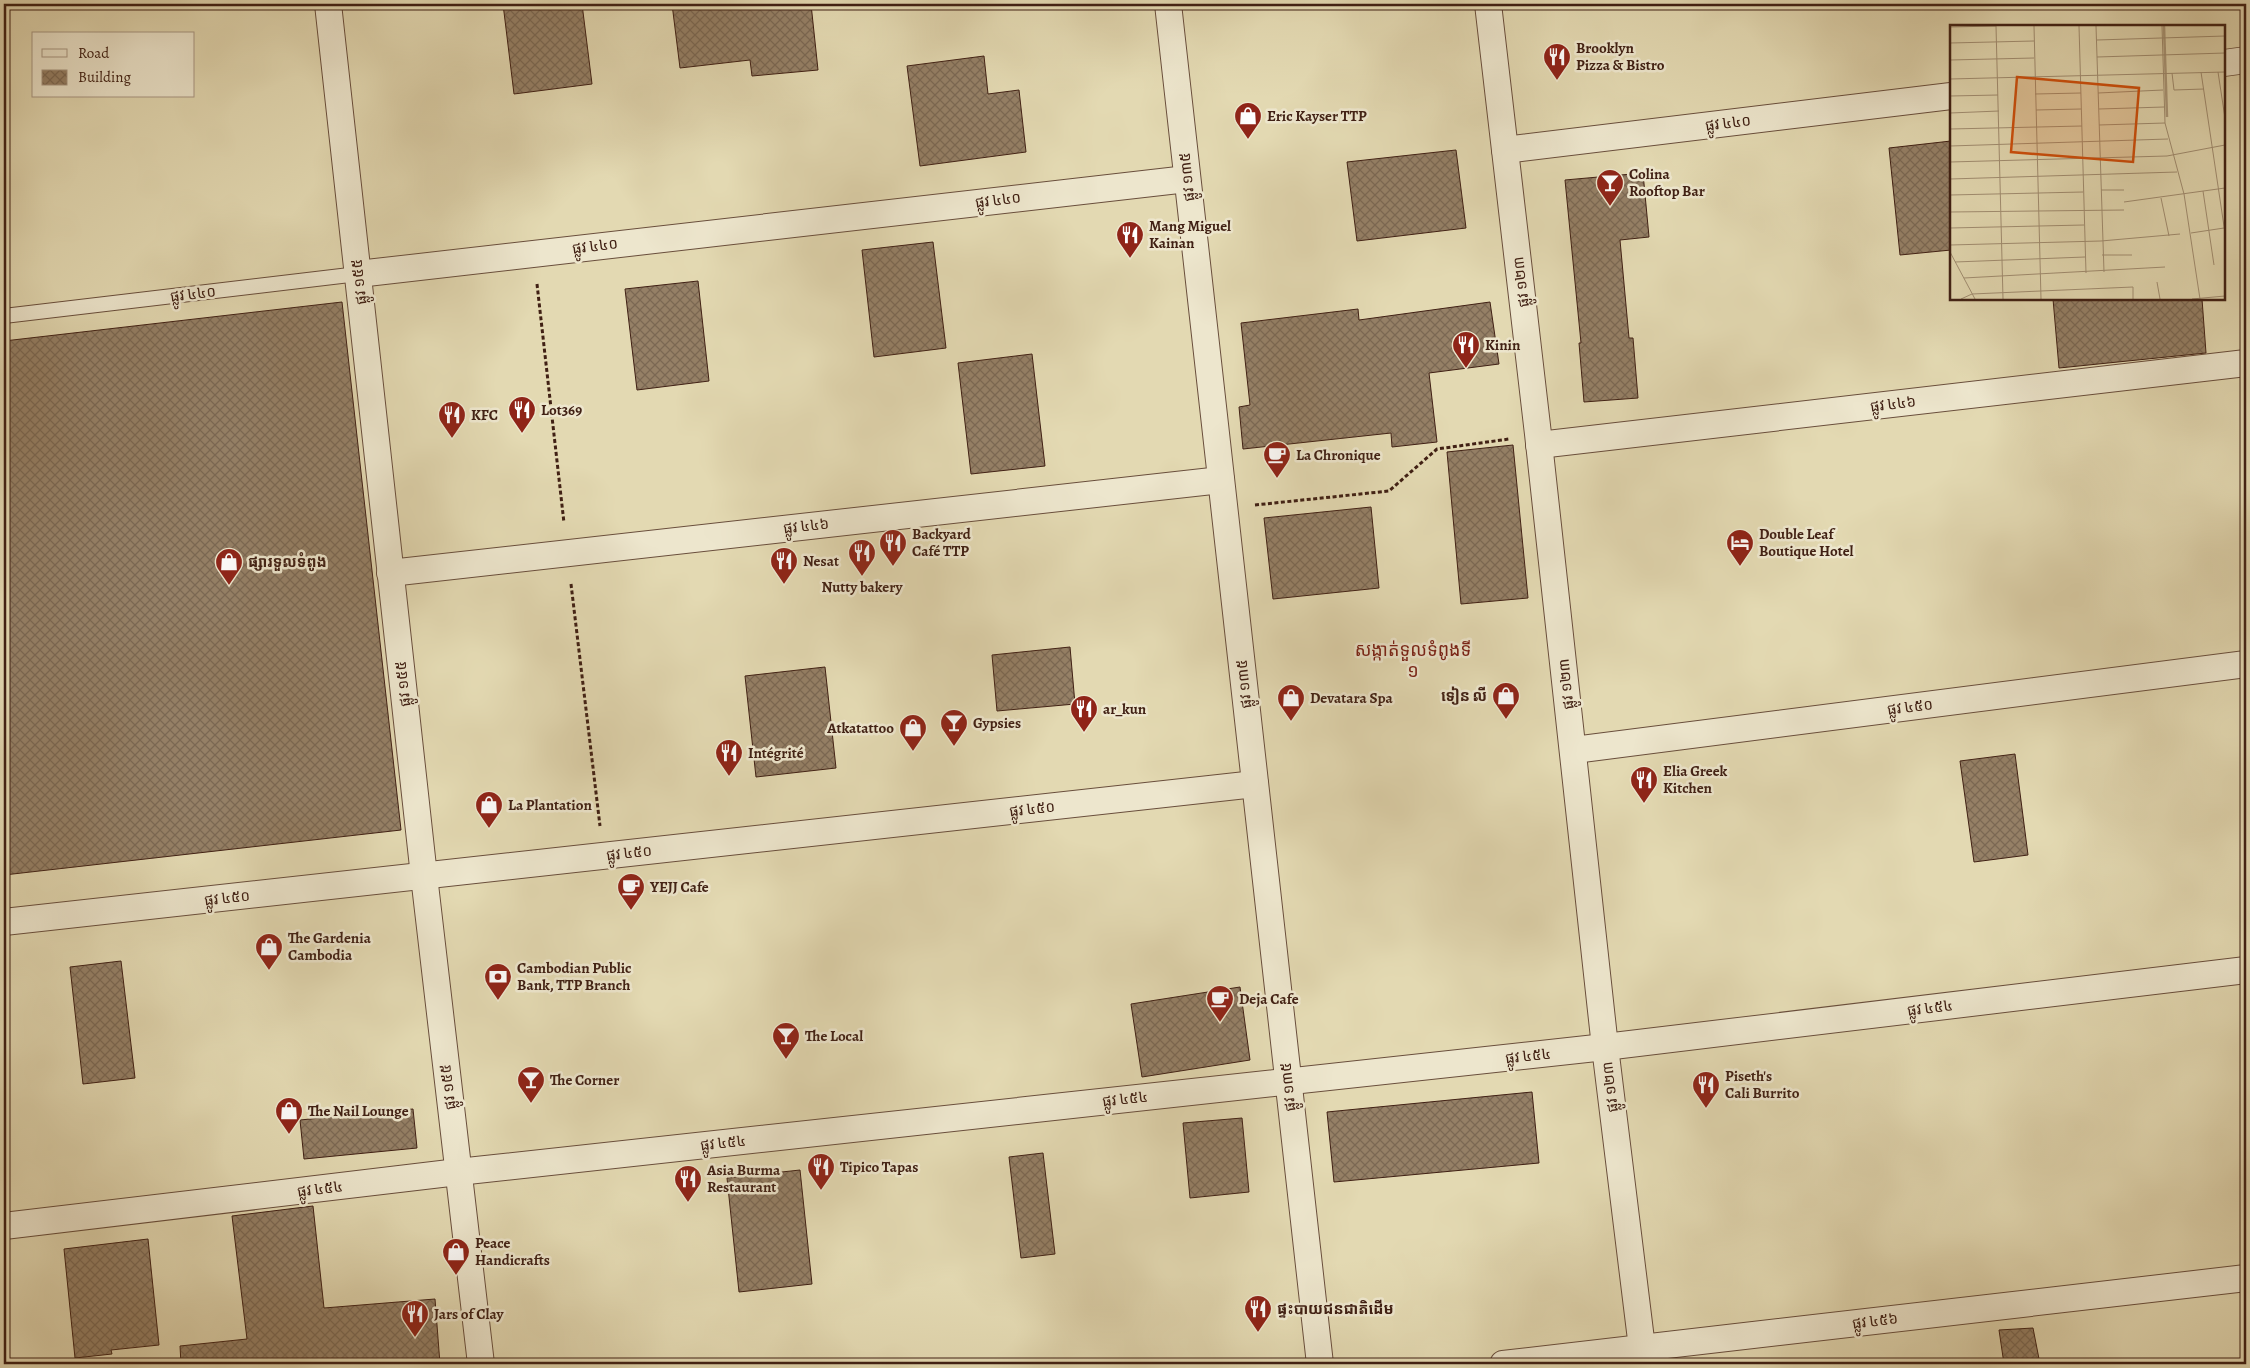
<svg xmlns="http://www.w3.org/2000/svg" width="2250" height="1368" viewBox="0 0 2250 1368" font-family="Alegreya,'Noto Sans Khmer',serif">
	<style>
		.building { fill: url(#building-cross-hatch); stroke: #402014 }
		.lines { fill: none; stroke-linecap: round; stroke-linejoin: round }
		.service-casing { stroke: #694e3c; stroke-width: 16 }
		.minor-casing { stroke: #694e3c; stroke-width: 28 }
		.path { stroke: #402014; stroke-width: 3; stroke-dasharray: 4 2.5; stroke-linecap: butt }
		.service { stroke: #ede6cd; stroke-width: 14 }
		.minor { stroke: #ede6cd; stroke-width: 26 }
		.labels { text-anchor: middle; stroke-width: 5; stroke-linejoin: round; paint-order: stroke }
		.poi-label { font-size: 15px; font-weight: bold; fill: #402014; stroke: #ede6cd; text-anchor: start }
		.street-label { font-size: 15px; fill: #402014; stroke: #ede6cd }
		.quarter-label { font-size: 18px; fill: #7a1f14; stroke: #ede6cd }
		.inset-river { fill: none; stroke: #ac9a7c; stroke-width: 2.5 }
		.inset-road { fill: none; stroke: #a28f73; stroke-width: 1 }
		.view { fill: #cf500d; fill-opacity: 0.15; stroke: #cf500d; stroke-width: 2.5 }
		.inset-edge { fill: none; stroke: #402014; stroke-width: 2.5 }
	</style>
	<defs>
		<pattern id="building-cross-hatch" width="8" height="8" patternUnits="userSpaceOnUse" patternTransform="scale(1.25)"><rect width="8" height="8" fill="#958066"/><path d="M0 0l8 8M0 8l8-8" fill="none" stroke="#7b6853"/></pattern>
	</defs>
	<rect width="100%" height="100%" fill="#e3d9b2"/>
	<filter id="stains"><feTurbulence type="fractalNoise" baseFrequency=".004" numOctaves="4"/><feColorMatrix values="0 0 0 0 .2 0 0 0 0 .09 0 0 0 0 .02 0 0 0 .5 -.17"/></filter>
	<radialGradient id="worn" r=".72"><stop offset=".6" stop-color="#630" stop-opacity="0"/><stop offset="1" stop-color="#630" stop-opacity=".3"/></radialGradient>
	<!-- building -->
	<g class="building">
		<polygon points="503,4 582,4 592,84 514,94"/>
		<polygon points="672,4 811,4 818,70 752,76 750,60 680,68"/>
		<polygon points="984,56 988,94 1019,90 1026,152 920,166 907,66"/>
		<polygon points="1951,141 1951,250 1900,255 1889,148"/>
		<polygon points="1456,150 1466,228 1357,241 1347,162"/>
		<polygon points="1643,173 1649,237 1620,240 1629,338 1633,338 1638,398 1584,402 1579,343 1581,343 1565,180"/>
		<polygon points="933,242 946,348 874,357 862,250"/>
		<polygon points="698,281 709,381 637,390 625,289"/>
		<polygon points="2053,299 2202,299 2206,353 2059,368"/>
		<polygon points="342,302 401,830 4,875 4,341"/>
		<polygon points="1490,302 1499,364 1429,373 1437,442 1392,447 1391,433 1243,449 1239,407 1250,405 1241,323 1358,309 1359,320"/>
		<polygon points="1032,354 1045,466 971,474 958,363"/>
		<polygon points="1513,445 1528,598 1461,604 1447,452"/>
		<polygon points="1371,507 1379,588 1273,599 1264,518"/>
		<polygon points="1070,647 1075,704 997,711 992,655"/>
		<polygon points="825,667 836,768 756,777 745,676"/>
		<polygon points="2015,754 2028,855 1974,862 1960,761"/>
		<polygon points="121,961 135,1078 83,1084 70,967"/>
		<polygon points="1240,987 1250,1060 1142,1077 1131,1004"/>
		<polygon points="1532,1092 1539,1163 1334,1182 1327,1112"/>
		<polygon points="413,1109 417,1148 304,1159 300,1120"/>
		<polygon points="1242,1118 1249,1192 1190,1198 1183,1123"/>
		<polygon points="1043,1153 1055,1254 1021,1258 1009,1157"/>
		<polygon points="800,1170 812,1284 739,1292 727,1178"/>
		<polygon points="313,1206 324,1308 435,1299 440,1364 181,1364 180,1346 247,1339 232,1216"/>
		<polygon points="148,1239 159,1345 111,1350 112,1354 75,1358 64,1249"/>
		<polygon points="2033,1328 2040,1364 2004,1364 1999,1330"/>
	</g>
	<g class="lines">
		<defs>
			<polyline id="service" points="4,316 358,274"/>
			<g id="minor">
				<polyline points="328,4 424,876 481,1364"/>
				<polyline points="1168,4 1320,1364"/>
				<polyline points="1488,4 1538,434 1605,1047 1644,1364"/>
				<polyline points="2224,63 2246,60"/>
				<polyline points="1505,150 1951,96"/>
				<polyline points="358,274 1187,179"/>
				<polyline points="1539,445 2246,363"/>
				<polyline points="390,573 1221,480"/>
				<polyline points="1574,750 2246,664"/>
				<polyline points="4,922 1255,784"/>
				<polyline points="4,1226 458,1172 1605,1047 2246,970"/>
				<polyline points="1503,1364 2246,1278"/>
			</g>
		</defs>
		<!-- service casing -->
		<use href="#service" class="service-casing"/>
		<!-- minor casing -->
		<use href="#minor" class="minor-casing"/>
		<!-- path -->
		<g class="path">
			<polyline points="537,284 564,523"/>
			<polyline points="1255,505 1389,491 1437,449 1509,439"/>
			<polyline points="571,584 600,826"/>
		</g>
		<!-- service -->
		<use href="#service" class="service"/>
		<!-- minor -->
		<use href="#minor" class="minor"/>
	</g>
	<!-- icons -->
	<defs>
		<symbol id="restaurant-pin" viewBox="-11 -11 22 30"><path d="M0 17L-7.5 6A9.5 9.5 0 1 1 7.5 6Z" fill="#8f2418" stroke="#ede6cd"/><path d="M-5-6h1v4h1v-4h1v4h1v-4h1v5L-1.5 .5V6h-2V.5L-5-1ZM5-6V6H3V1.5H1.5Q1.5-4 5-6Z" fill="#fff"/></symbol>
		<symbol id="shop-pin" viewBox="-11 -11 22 30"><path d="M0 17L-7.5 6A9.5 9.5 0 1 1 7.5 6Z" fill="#8f2418" stroke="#ede6cd"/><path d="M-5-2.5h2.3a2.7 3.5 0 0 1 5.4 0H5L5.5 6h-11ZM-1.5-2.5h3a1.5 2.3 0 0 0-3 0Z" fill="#fff"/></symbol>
		<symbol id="bar-pin" viewBox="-11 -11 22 30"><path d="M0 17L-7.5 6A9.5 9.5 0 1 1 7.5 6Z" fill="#8f2418" stroke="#ede6cd"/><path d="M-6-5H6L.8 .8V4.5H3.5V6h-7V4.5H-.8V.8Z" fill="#fff"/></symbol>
		<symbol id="cafe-pin" viewBox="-11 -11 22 30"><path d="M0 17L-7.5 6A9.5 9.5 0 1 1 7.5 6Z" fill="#8f2418" stroke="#ede6cd"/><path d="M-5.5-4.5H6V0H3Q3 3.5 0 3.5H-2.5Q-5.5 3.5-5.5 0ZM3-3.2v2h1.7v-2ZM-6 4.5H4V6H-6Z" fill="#fff"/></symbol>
		<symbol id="hotel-pin" viewBox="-11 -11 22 30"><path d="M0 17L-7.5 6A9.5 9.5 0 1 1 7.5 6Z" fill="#8f2418" stroke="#ede6cd"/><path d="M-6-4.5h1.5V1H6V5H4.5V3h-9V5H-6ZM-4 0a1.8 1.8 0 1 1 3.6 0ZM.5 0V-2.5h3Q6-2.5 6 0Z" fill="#fff"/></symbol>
		<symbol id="bank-pin" viewBox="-11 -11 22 30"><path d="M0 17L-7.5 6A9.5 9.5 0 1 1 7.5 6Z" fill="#8f2418" stroke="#ede6cd"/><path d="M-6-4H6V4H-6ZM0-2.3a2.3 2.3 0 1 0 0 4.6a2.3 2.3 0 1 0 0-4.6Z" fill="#fff"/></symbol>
	</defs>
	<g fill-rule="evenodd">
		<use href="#restaurant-pin" x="1541" y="41" width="32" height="43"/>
		<use href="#shop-pin" x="1232" y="100" width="32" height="43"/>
		<use href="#bar-pin" x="1594" y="167" width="32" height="43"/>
		<use href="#restaurant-pin" x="1114" y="219" width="32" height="43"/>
		<use href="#restaurant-pin" x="1450" y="329" width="32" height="43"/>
		<use href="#restaurant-pin" x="506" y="394" width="32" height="43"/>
		<use href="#restaurant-pin" x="436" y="399" width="32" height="43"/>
		<use href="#cafe-pin" x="1261" y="439" width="32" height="43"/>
		<use href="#restaurant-pin" x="877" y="527" width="32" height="43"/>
		<use href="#hotel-pin" x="1724" y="527" width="32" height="43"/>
		<use href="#restaurant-pin" x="846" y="537" width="32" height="43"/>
		<use href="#restaurant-pin" x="768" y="545" width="32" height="43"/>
		<use href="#shop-pin" x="213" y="546" width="32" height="43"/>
		<use href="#shop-pin" x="1490" y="680" width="32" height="43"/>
		<use href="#shop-pin" x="1275" y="682" width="32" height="43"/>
		<use href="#restaurant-pin" x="1068" y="693" width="32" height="43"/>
		<use href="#bar-pin" x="938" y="707" width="32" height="43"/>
		<use href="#shop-pin" x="897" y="712" width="32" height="43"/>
		<use href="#restaurant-pin" x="713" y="737" width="32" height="43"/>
		<use href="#restaurant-pin" x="1628" y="764" width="32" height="43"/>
		<use href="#shop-pin" x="473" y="789" width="32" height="43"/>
		<use href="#cafe-pin" x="615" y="871" width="32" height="43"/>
		<use href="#shop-pin" x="253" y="931" width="32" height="43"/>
		<use href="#bank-pin" x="482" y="961" width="32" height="43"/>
		<use href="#cafe-pin" x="1204" y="983" width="32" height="43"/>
		<use href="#bar-pin" x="770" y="1020" width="32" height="43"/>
		<use href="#bar-pin" x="515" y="1064" width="32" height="43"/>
		<use href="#restaurant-pin" x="1690" y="1069" width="32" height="43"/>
		<use href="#shop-pin" x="273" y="1095" width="32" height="43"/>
		<use href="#restaurant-pin" x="805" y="1151" width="32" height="43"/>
		<use href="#restaurant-pin" x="672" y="1163" width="32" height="43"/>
		<use href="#shop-pin" x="440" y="1236" width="32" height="43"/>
		<use href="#restaurant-pin" x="1242" y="1293" width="32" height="43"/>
		<use href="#restaurant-pin" x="399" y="1298" width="32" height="43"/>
	</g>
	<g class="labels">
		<!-- poi labels -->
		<g class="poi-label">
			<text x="1576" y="53">Brooklyn<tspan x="1576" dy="17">Pizza &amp; Bistro</tspan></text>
			<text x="1267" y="121">Eric Kayser TTP</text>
			<text x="1629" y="179">Colina<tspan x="1629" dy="17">Rooftop Bar</tspan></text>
			<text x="1149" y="231">Mang Miguel<tspan x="1149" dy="17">Kainan</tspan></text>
			<text x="1485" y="350">Kinin</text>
			<text x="541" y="415">Lot369</text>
			<text x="471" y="420">KFC</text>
			<text x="1296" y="460">La Chronique</text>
			<text x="912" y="539">Backyard<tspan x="912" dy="17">Café TTP</tspan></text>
			<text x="1759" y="539">Double Leaf<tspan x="1759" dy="17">Boutique Hotel</tspan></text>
			<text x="803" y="566">Nesat</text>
			<text x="248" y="567">ផ្សារទួលទំពូង</text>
			<text x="862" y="592" text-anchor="middle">Nutty bakery</text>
			<text x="1487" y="701" text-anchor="end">ទៀន លី</text>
			<text x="1310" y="703">Devatara Spa</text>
			<text x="1103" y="714">ar_kun</text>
			<text x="973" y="728">Gypsies</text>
			<text x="894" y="733" text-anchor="end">Atkatattoo</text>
			<text x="748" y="758">Intégrité</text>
			<text x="1663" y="776">Elia Greek<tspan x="1663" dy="17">Kitchen</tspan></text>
			<text x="508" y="810">La Plantation</text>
			<text x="650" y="892">YEJJ Cafe</text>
			<text x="288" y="943">The Gardenia<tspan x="288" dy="17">Cambodia</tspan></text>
			<text x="517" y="973">Cambodian Public<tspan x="517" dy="17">Bank, TTP Branch</tspan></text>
			<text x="1239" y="1004">Deja Cafe</text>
			<text x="805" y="1041">The Local</text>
			<text x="1725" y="1081">Piseth's<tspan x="1725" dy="17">Cali Burrito</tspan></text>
			<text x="550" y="1085">The Corner</text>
			<text x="308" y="1116">The Nail Lounge</text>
			<text x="840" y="1172">Tipico Tapas</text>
			<text x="707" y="1175">Asia Burma<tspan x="707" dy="17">Restaurant</tspan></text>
			<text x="475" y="1248">Peace<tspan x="475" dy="17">Handicrafts</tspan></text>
			<text x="1277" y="1314">ផ្ទះបាយជនជាតិដើម</text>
			<text x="434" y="1319">Jars of Clay</text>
		</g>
		<!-- street labels -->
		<g class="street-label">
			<text transform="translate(1728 123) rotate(-7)" y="5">ផ្លូវ ៤៤០</text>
			<text transform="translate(1187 177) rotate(-96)" y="5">ផ្លូវ ១៣៥</text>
			<text transform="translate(998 200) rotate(-7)" y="5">ផ្លូវ ៤៤០</text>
			<text transform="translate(595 246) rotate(-7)" y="5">ផ្លូវ ៤៤០</text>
			<text transform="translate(359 282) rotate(-96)" y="5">ផ្លូវ ១៥៥</text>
			<text transform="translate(1521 282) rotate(-97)" y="5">ផ្លូវ ១២៣</text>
			<text transform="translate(193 294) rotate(-7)" y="5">ផ្លូវ ៤៤០</text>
			<text transform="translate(1893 404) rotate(-7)" y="5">ផ្លូវ ៤៤៦</text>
			<text transform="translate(806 526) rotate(-6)" y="5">ផ្លូវ ៤៤៦</text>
			<text transform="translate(403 684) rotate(-96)" y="5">ផ្លូវ ១៥៥</text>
			<text transform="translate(1244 684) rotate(-96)" y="5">ផ្លូវ ១៣៥</text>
			<text transform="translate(1566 684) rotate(-96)" y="5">ផ្លូវ ១២៣</text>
			<text transform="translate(1910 707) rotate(-7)" y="5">ផ្លូវ ៤៥០</text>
			<text transform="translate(1032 809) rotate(-6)" y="5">ផ្លូវ ៤៥០</text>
			<text transform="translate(629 853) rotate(-6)" y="5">ផ្លូវ ៤៥០</text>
			<text transform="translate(227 898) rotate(-6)" y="5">ផ្លូវ ៤៥០</text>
			<text transform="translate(1930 1008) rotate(-7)" y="5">ផ្លូវ ៤៥៤</text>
			<text transform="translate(1528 1056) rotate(-6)" y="5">ផ្លូវ ៤៥៤</text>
			<text transform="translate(448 1087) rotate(-97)" y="5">ផ្លូវ ១៥៥</text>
			<text transform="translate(1288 1087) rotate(-96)" y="5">ផ្លូវ ១៣៥</text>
			<text transform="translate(1610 1087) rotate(-97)" y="5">ផ្លូវ ១២៣</text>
			<text transform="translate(1125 1099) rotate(-6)" y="5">ផ្លូវ ៤៥៤</text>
			<text transform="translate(723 1143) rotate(-6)" y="5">ផ្លូវ ៤៥៤</text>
			<text transform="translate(320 1189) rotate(-7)" y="5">ផ្លូវ ៤៥៤</text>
			<text transform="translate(1875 1321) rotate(-7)" y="5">ផ្លូវ ៤៥៦</text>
		</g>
		<!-- quarter labels -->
		<g class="quarter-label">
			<text x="1413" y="656">សង្កាត់ទួលទំពូងទី<tspan x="1413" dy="21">១</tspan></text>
		</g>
	</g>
	<!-- overview -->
	<g transform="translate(1950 25)">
		<rect width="275" height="275" fill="#e3d9b2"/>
		<path class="inset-river" d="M214,1L217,92"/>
		<path class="inset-road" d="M46,1L53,274M84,1L91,274M129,1L136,248M146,1L154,247M212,1L215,98L234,169L250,274M0,2L46,1M147,15L275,11M0,18L84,16M147,32L275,28M0,35L84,33M251,47L275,208M268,47L275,93M222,48L224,65L254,64M0,54L275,47M148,68L213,65M85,69L131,68M0,71L48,70M149,84L214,82M86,85L131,84M0,88L49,86M149,100L215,98M0,104L132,101M0,121L218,114M0,137L217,131L275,120M0,154L227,147M151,165H174M253,166L264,240M0,170L133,167M211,173L219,211M174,177L275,163M0,187L174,185M0,203L134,200M241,208L274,203M0,220L151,216L230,209M0,227L25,274M152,230H182M5,237L135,232M14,253L215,242M207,257L210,274M11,274L22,269L183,262V274M242,274L275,271"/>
		<path class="view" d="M67,52L189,63L183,137L61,127Z"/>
		<rect width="275" height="275" class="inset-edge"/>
	</g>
	<!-- margin -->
	<rect width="2250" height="1368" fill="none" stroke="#e3d9b2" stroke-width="20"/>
	<rect x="5" y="5" width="2240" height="1358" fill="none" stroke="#402014" stroke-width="2.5"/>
	<rect x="10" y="10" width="2230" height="1348" fill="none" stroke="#402014"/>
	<!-- legend -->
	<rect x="32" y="32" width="162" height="65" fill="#ede6cd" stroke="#a89783"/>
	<rect x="42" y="49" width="25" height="8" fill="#ede6cd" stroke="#a89783"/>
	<text x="78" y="58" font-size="15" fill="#402014">Road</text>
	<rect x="42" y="70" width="25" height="15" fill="url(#building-cross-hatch)" stroke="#a89783"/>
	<text x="78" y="82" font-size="15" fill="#402014">Building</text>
	<rect width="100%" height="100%" filter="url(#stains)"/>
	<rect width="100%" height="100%" fill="url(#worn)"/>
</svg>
